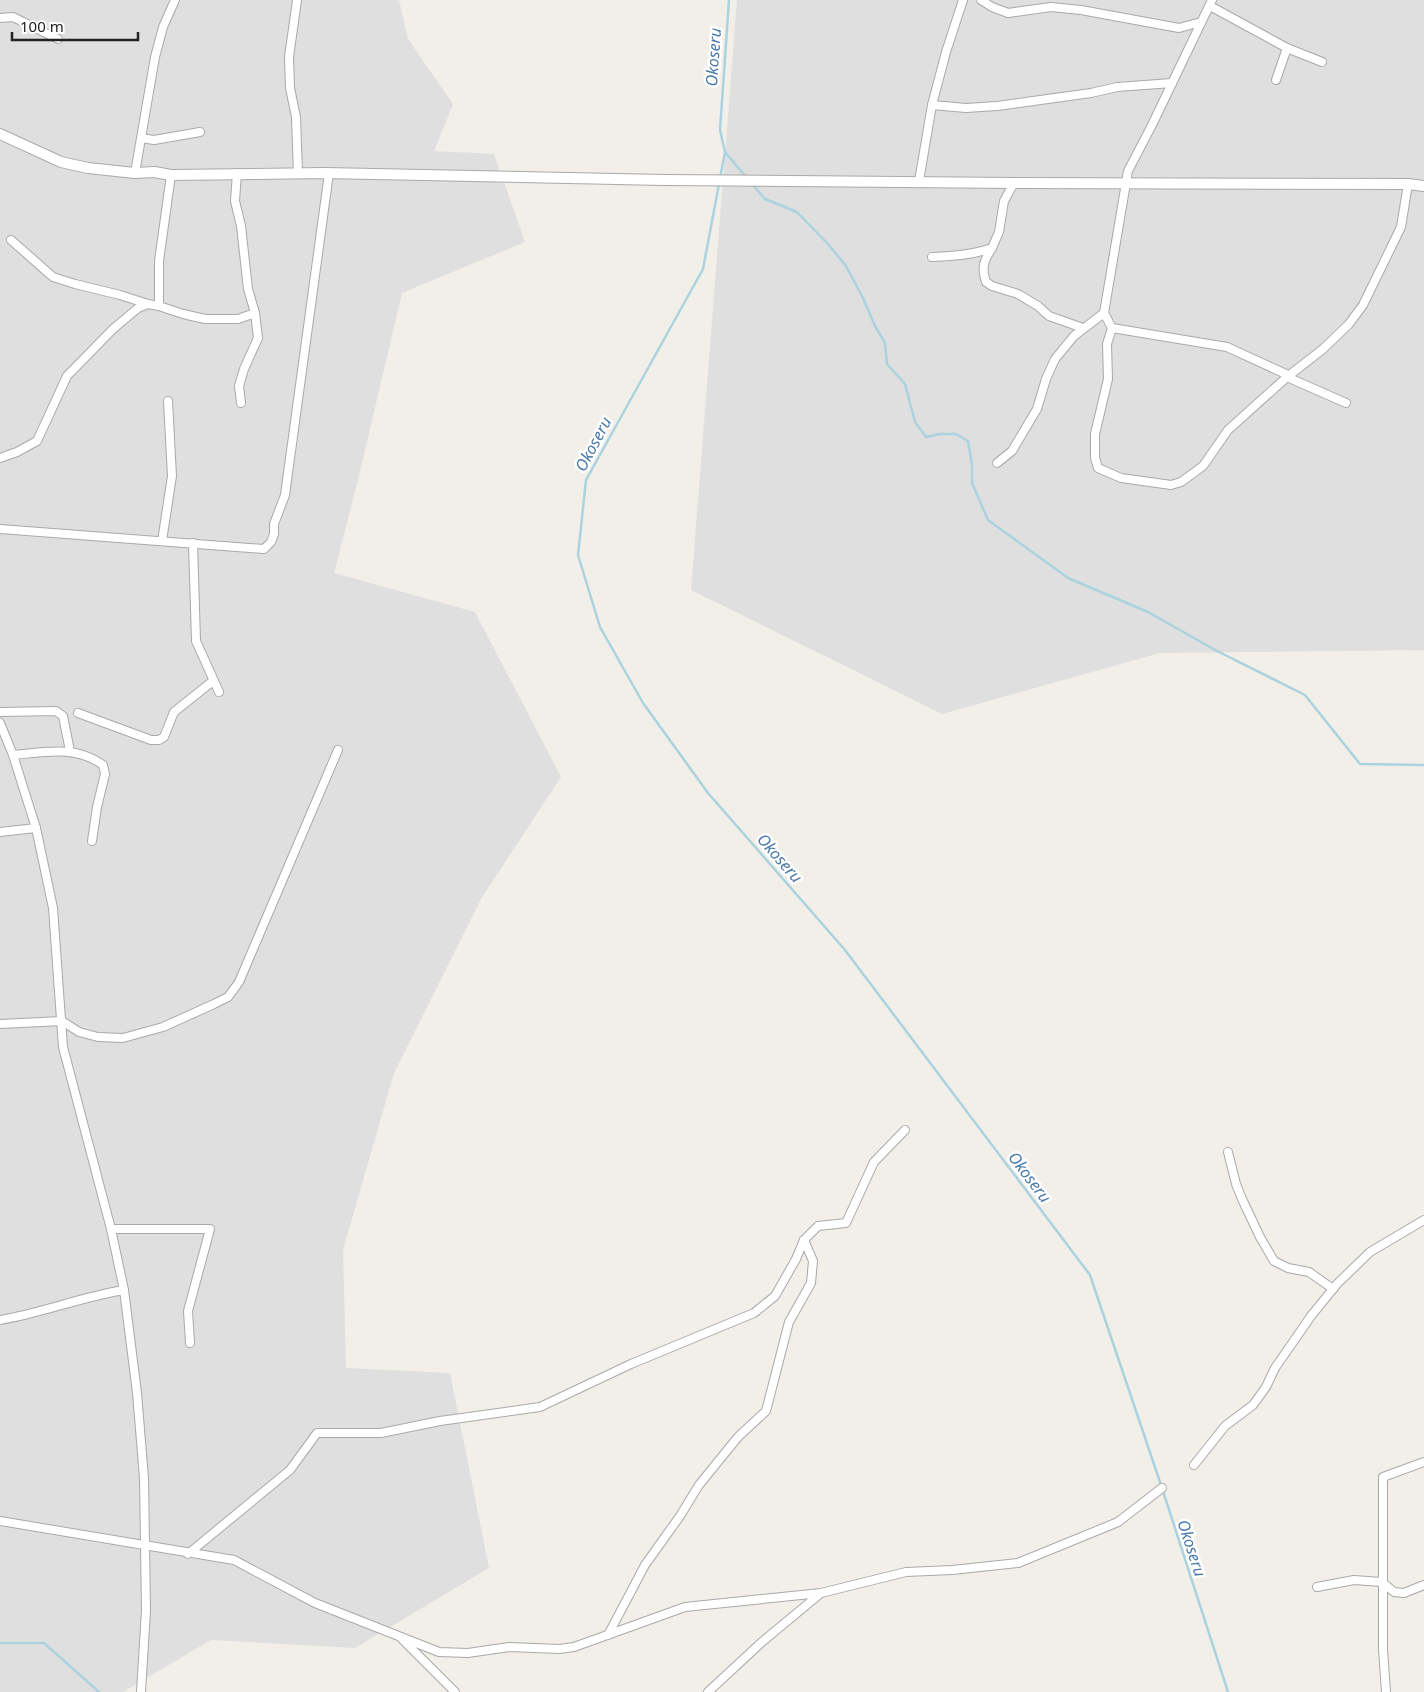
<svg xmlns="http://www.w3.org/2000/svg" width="1424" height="1692" viewBox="0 0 1424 1692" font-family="'Noto Sans',sans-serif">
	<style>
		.residential { fill: #e0dfdf }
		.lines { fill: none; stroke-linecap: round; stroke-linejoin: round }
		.stream { stroke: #aad3df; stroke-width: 2.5 }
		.minor-casing { stroke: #a9a9a9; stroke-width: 10 }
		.tertiary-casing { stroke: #a9a9a9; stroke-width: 12 }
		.minor { stroke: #fff; stroke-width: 8 }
		.tertiary { stroke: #fff; stroke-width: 10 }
		.labels { text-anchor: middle; stroke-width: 5; stroke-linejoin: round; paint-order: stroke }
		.water-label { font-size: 16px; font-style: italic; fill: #4a7aab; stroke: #fff }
	</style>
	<rect width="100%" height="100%" fill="#f2efe9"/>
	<!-- residential -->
	<g class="residential">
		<polygon points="0,0 399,0 408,39 453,104 434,151 494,154 525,242 402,293 358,480 334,573 475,612 561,777 481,899 394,1073 343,1250 346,1368 450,1373 489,1568 355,1648 211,1640 123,1692 0,1692"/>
		<polygon points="737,0 1424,0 1424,650 1160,653 942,714 691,590"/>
	</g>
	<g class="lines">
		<!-- stream -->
		<g class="stream">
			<polyline points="725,152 746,177"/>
			<polyline points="720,178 725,152 720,130 729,0"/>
			<polyline points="719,184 703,269 586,480 578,555 600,627 643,703 708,793 845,950 1090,1275 1162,1488 1228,1692"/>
			<polyline points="752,184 765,199 797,212 828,244 846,266 863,298 875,326 885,343 887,364 905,384 915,422 926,437 940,434 956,434 968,441 972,465 972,483 988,520 1068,578 1148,612 1217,651 1305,695 1360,764 1424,765"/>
			<polyline points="0,1643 44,1643 99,1692"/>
		</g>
		<defs>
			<g id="minor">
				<polyline points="297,0 289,57 290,88 296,117 298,173"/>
				<polyline points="981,0 992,7 1008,13 1051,7 1081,10 1179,28 1201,22"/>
				<polyline points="1212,0 1151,127 1128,171 1104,313 1112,328 1107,344 1108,379 1095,434 1095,458 1098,468 1121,478 1171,485 1181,482 1203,466 1228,430 1287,377 1323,349 1349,324 1363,305 1401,227 1408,184"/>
				<polyline points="1210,6 1287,48 1322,62"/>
				<polyline points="0,18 13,17 58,39"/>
				<polyline points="1276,80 1287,48"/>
				<polyline points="932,105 966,108 997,106 1091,93 1117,87 1172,83"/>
				<polyline points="141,138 154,140 200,132"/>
				<polyline points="135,173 155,57 163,27 175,0"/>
				<polyline points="237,173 235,201 241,226 248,289 255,313 258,338 244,369 239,386 241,403"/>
				<polyline points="919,181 932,105 946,52 963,0"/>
				<polyline points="11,240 53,277 75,284 120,295 148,304"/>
				<path d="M992,248C984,260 981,268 986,282L992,286L1018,294L1038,306L1049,316L1083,328"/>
				<path d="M932,257C952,256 973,255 992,248L999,232L1004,201L1014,183"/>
				<polyline points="159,306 159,261 171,175"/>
				<polyline points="1112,328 1227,347 1288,375 1287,377 1346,403"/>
				<polyline points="0,458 17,452 37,441 67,376 113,329 138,308 148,304 159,306 183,314 205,319 238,319 255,313"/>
				<polyline points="997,463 1012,451 1037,409 1046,379 1055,359 1074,336 1104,313"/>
				<polyline points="0,529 264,549 271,542 274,534 274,524 285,495 329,173"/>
				<polyline points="162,541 172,476 168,401"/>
				<polyline points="193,543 196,641 219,692"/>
				<polyline points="0,712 56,711 63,716 70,751"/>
				<polyline points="78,713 151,740 159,740 164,737 174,712 213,681"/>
				<polyline points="0,723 13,755 36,828 53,908 63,1047 111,1229 124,1290 137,1393 144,1478 146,1610 141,1692"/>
				<path d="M13,755C45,752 76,745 103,765L105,774L97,807L92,841"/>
				<polyline points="0,832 36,828"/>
				<polyline points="0,1024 62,1021 79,1032 98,1037 123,1038 163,1027 214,1004 228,997 239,982 338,750"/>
				<polyline points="1228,1152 1236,1184 1242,1199 1260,1237 1274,1261 1288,1268 1309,1272 1333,1289"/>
				<polyline points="111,1229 210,1229 188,1311 190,1343"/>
				<path d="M0,1320C42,1313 81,1297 124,1290"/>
				<polyline points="1194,1465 1225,1426 1253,1405 1266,1387 1275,1368 1311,1316 1337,1284 1370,1252 1424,1220"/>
				<polyline points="0,1521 234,1560 315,1603 439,1652 468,1653 509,1647 559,1649 574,1647 685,1607 821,1593 906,1572 952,1570 1018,1563 1118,1522 1162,1488"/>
				<polyline points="188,1554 290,1470 317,1433 381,1433 440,1421 540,1407 631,1364 754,1313 775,1296 796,1259 804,1240 818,1226 846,1223 874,1162 905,1130"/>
				<polyline points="1317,1587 1354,1580 1382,1582 1394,1592 1404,1593 1424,1585"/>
				<polyline points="608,1635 645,1565 680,1516 699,1485 738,1437 766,1411 789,1322 811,1283 813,1261 804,1240"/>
				<polyline points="402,1639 455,1692"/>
				<polyline points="708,1692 762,1642 821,1593"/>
				<polyline points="1386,1692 1383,1649 1383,1477 1424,1462"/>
			</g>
			<polyline id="tertiary" points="0,134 61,162 88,168 135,173 154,172 171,175 325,173 664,180 1014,183 1408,184 1424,186"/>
		</defs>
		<!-- minor casing -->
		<use href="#minor" class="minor-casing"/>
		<!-- tertiary casing -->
		<use href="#tertiary" class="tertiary-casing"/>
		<!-- minor -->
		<use href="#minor" class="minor"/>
		<!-- tertiary -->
		<use href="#tertiary" class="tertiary"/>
	</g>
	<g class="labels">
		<!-- water labels -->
		<g class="water-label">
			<text transform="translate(713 57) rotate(-86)" y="6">Okoseru</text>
			<text transform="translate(593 444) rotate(-62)" y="6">Okoseru</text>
			<text transform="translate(780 858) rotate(49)" y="6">Okoseru</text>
			<text transform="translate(1030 1177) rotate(53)" y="6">Okoseru</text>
			<text transform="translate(1192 1548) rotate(72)" y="6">Okoseru</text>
		</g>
	</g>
	<!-- scale -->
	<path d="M12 32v8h126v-8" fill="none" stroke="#222222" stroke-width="2.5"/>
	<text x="20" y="32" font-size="15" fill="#222222" stroke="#ffffff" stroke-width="4" paint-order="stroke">100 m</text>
</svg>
